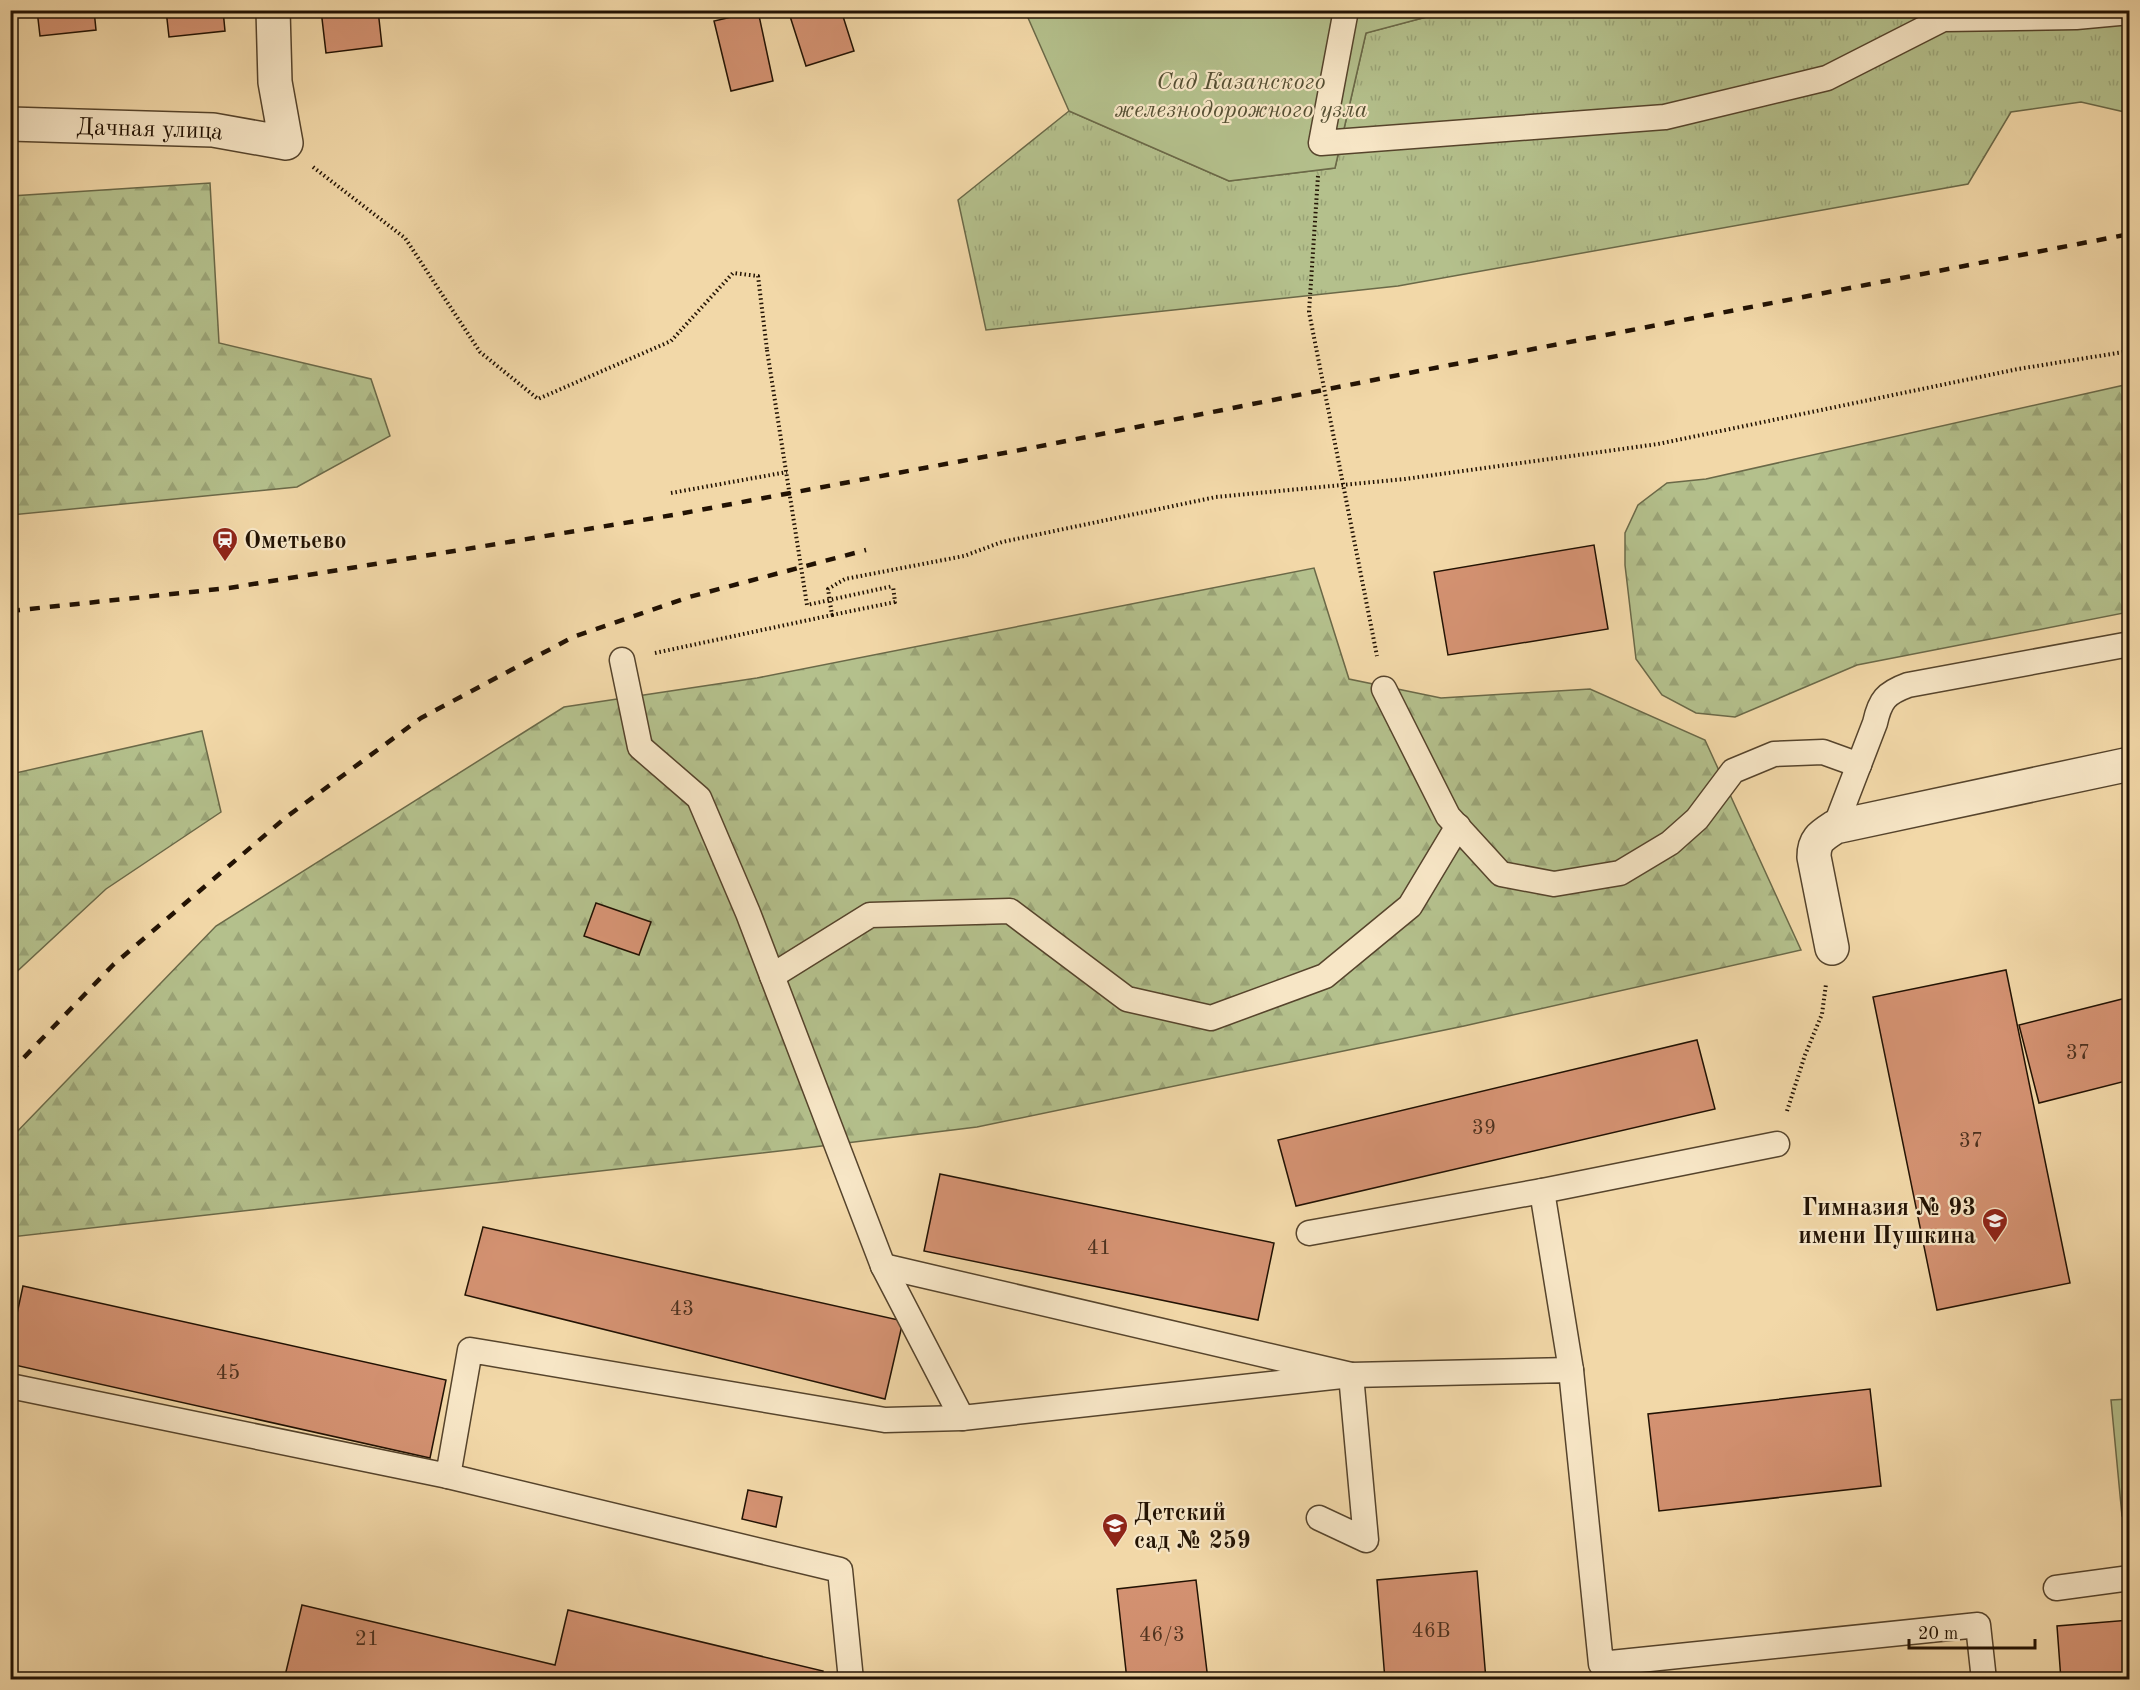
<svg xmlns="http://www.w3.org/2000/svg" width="2140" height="1690" viewBox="0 0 2140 1690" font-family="'Old Standard TT',serif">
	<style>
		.grass { fill: url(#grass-tufts); stroke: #6b6948; stroke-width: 1.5 }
		.forest { fill: url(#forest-firs); stroke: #6b6948; stroke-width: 1.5 }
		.garden { fill: #b4c08c; stroke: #6b6948; stroke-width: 1.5 }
		.building { fill: #d49272; stroke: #221203; stroke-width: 1.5 }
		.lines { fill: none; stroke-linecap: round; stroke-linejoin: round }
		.service-casing { stroke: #56442c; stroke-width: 27 }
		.minor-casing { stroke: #56442c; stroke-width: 36 }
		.path { stroke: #221203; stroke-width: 4; stroke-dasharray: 1.5 3; stroke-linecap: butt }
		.service { stroke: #f7e6c6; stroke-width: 24 }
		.minor { stroke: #f7e6c6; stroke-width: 33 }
		.rail { stroke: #221203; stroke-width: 4.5; stroke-dasharray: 10 10; stroke-linecap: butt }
		.path-bridge { stroke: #221203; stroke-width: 4; stroke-dasharray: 1.5 3; stroke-linecap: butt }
		.labels { text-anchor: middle; stroke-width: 4.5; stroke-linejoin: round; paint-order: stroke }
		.number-label { font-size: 21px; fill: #4e321f }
		.park-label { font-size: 24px; font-style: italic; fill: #554f33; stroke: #f7e6c6 }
		.street-label { font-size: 24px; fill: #221203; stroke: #f7e6c6 }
		.poi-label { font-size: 24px; font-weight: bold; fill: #221203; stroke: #f7e6c6; text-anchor: start }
	</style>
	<defs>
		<pattern id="grass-tufts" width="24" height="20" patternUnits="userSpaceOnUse" patternTransform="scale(1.5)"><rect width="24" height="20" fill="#b4c08c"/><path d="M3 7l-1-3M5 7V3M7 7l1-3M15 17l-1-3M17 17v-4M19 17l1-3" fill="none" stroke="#9aa477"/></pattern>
		<pattern id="forest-firs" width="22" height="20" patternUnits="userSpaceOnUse" patternTransform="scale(1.5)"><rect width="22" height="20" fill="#b4c08c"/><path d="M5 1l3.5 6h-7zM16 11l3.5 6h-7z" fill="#9aa477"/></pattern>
	</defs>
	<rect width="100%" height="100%" fill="#f2d8a8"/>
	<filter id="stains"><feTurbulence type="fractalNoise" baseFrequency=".00333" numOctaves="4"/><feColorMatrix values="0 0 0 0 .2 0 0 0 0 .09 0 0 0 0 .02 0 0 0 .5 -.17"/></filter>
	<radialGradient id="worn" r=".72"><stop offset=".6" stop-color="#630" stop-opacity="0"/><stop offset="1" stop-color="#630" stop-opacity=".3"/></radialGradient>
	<!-- grass -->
	<polygon class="grass" points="1449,11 2129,11 2129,113 2081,102 2011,112 1968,184 1398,286 986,330 958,200 1069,111 1229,181 1335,168 1366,33"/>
	<!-- forest -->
	<g class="forest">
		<polygon points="210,183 219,343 371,379 390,436 297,487 11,515 11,196"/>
		<polygon points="2129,384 2129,612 1857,665 1735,717 1696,713 1662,695 1636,659 1625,565 1625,533 1638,505 1667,483 1706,479"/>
		<polygon points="1314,568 1349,679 1441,698 1590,689 1705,740 1801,950 1464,1026 977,1127 797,1149 11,1237 10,1139 216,926 564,707 757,678"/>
		<polygon points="202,731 221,812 106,889 11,977 11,774"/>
	</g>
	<!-- garden -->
	<g class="garden">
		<polygon points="1025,11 1449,11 1366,33 1335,168 1229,181 1069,111"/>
		<polygon points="2129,1399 2129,1515 2122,1516 2111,1400"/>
	</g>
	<!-- building -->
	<g class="building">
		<polygon points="37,10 94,10 96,30 40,36"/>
		<polygon points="166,10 223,10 225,31 169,37"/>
		<polygon points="321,10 378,10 382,46 326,53"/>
		<polygon points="788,10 841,10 854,51 806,66"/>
		<polygon points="758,11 773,81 731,91 714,21"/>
		<polygon points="1594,545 1608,629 1448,655 1434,572"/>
		<polygon points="596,903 651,922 639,955 584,936"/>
		<polygon points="2006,970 2070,1283 1937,1310 1873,997"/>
		<polygon points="2130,997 2130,1080 2039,1103 2019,1025"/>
		<polygon points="1697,1040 1715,1109 1296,1206 1278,1140"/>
		<polygon points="940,1174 1274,1243 1258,1320 924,1251"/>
		<polygon points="483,1227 903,1321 885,1399 465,1295"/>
		<polygon points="23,1286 446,1380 430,1458 10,1364 10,1346"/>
		<polygon points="1870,1389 1881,1486 1659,1511 1648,1414"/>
		<polygon points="748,1490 782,1497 776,1527 742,1519"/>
		<polygon points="1477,1571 1486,1680 1385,1680 1377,1580"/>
		<polygon points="1196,1580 1208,1680 1127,1680 1117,1589"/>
		<polygon points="302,1605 555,1665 568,1610 823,1671 821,1680 284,1680"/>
		<polygon points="2130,1620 2130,1680 2061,1680 2057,1626"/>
		<polygon points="1969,1674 1969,1680 1893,1680"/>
	</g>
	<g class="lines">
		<defs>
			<g id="service">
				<polyline points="1346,10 1321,143 1665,117 1827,78 1943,19 2076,17 2130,12"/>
				<polyline points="622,660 640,747 699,798 748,913 883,1266 962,1418"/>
				<polyline points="1384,689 1448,816 1501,874 1554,884 1620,873 1670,843 1697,819 1733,771 1774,754 1823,752 1859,765"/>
				<path d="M1835,827L1875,723C1880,700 1886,693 1908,685L2130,644"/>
				<polyline points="772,976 870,915 1010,911 1127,999 1211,1018 1325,976 1410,906 1458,826"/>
				<polyline points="1542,1191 1571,1370"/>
				<polyline points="1309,1233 1542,1191 1777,1144"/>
				<polyline points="883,1266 1351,1375 1366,1540 1319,1518"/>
				<polyline points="10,1386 448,1476 470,1350 885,1420 962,1418 1351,1375 1571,1370 1601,1664 1978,1625 1984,1680"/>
				<polyline points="448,1476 840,1570 851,1680"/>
				<polyline points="2056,1588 2130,1578"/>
			</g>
			<g id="minor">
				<path id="s1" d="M10,124L213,130L286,143L275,82L273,10"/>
				<path d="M1832,948L1814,857C1814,840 1821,836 1835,827L2130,764"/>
			</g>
		</defs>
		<!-- service casing -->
		<use href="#service" class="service-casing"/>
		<!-- minor casing -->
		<use href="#minor" class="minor-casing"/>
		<!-- path -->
		<g class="path">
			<polyline points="313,167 405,238 480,352 538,399 671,341 733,273 758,276 767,350"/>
			<polyline points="1318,176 1309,312 1377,656"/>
			<polyline points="671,493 787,472"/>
			<polyline points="832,615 895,602 893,586"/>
			<polyline points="655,653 832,615 828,589 845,579 964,556 1002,542 1216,497 1405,479 1658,444 2018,369 2130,351"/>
			<polyline points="1787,1111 1805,1055 1822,1014 1826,984"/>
		</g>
		<!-- service -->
		<use href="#service" class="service"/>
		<!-- minor -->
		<use href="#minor" class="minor"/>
		<!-- rail -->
		<g class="rail">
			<polyline points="10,611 229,588 673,515 1031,448 1419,371 2130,234"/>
			<polyline points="10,1072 113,965 285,818 421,718 573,637 689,597 866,550"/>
		</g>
		<!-- path-bridge -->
		<polyline class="path-bridge" points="767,350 807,605 893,586"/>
	</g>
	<!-- icons -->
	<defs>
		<symbol id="station-pin" viewBox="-11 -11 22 30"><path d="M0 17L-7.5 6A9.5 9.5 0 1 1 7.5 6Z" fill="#8f2418" stroke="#f7e6c6"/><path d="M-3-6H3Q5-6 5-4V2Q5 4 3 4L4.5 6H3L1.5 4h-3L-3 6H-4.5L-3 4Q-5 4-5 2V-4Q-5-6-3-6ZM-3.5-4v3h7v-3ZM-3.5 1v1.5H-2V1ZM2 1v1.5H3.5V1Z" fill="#fff"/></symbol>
		<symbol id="school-pin" viewBox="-11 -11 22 30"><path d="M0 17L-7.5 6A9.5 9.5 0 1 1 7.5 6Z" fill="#8f2418" stroke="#f7e6c6"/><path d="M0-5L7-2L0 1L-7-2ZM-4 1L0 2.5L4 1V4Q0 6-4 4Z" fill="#fff"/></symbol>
	</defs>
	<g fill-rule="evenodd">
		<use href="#station-pin" x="210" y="525" width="30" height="40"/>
		<use href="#school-pin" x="1980" y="1206" width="30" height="40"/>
		<use href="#school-pin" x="1100" y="1511" width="30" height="40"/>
	</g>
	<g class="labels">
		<!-- number labels -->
		<g class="number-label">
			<text x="2078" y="1059">37</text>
			<text x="1484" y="1134">39</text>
			<text x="1971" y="1147">37</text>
			<text x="1099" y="1254">41</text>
			<text x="682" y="1315">43</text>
			<text x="228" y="1379">45</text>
			<text x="1431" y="1637">46В</text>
			<text x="1162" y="1641">46/3</text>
			<text x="367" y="1645">21</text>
		</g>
		<!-- park labels -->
		<g class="park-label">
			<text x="1241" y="89">Сад Казанского<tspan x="1241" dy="28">железнодорожного узла</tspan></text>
		</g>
		<!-- street labels -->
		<g class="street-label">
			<text dy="8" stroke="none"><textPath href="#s1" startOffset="140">Дачная улица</textPath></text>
		</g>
		<!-- poi labels -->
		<g class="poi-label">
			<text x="244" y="548">Ометьево</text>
			<text x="1976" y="1215" text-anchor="end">Гимназия № 93<tspan x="1976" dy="28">имени Пушкина</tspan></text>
			<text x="1134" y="1520">Детский<tspan x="1134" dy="28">сад № 259</tspan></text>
		</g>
	</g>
	<!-- margin -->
	<rect width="2140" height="1690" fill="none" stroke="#f2d8a8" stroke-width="36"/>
	<rect x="12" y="12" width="2116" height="1666" fill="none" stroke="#221203" stroke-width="3"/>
	<rect x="18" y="18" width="2104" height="1654" fill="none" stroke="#221203" stroke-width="1.5"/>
	<!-- scale -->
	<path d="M1909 1639v9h126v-9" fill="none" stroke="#221203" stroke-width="3"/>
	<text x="1918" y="1639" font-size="18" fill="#221203" stroke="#f7e6c6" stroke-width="4.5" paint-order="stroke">20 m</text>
	<rect width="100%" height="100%" filter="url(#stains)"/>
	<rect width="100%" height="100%" fill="url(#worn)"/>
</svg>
